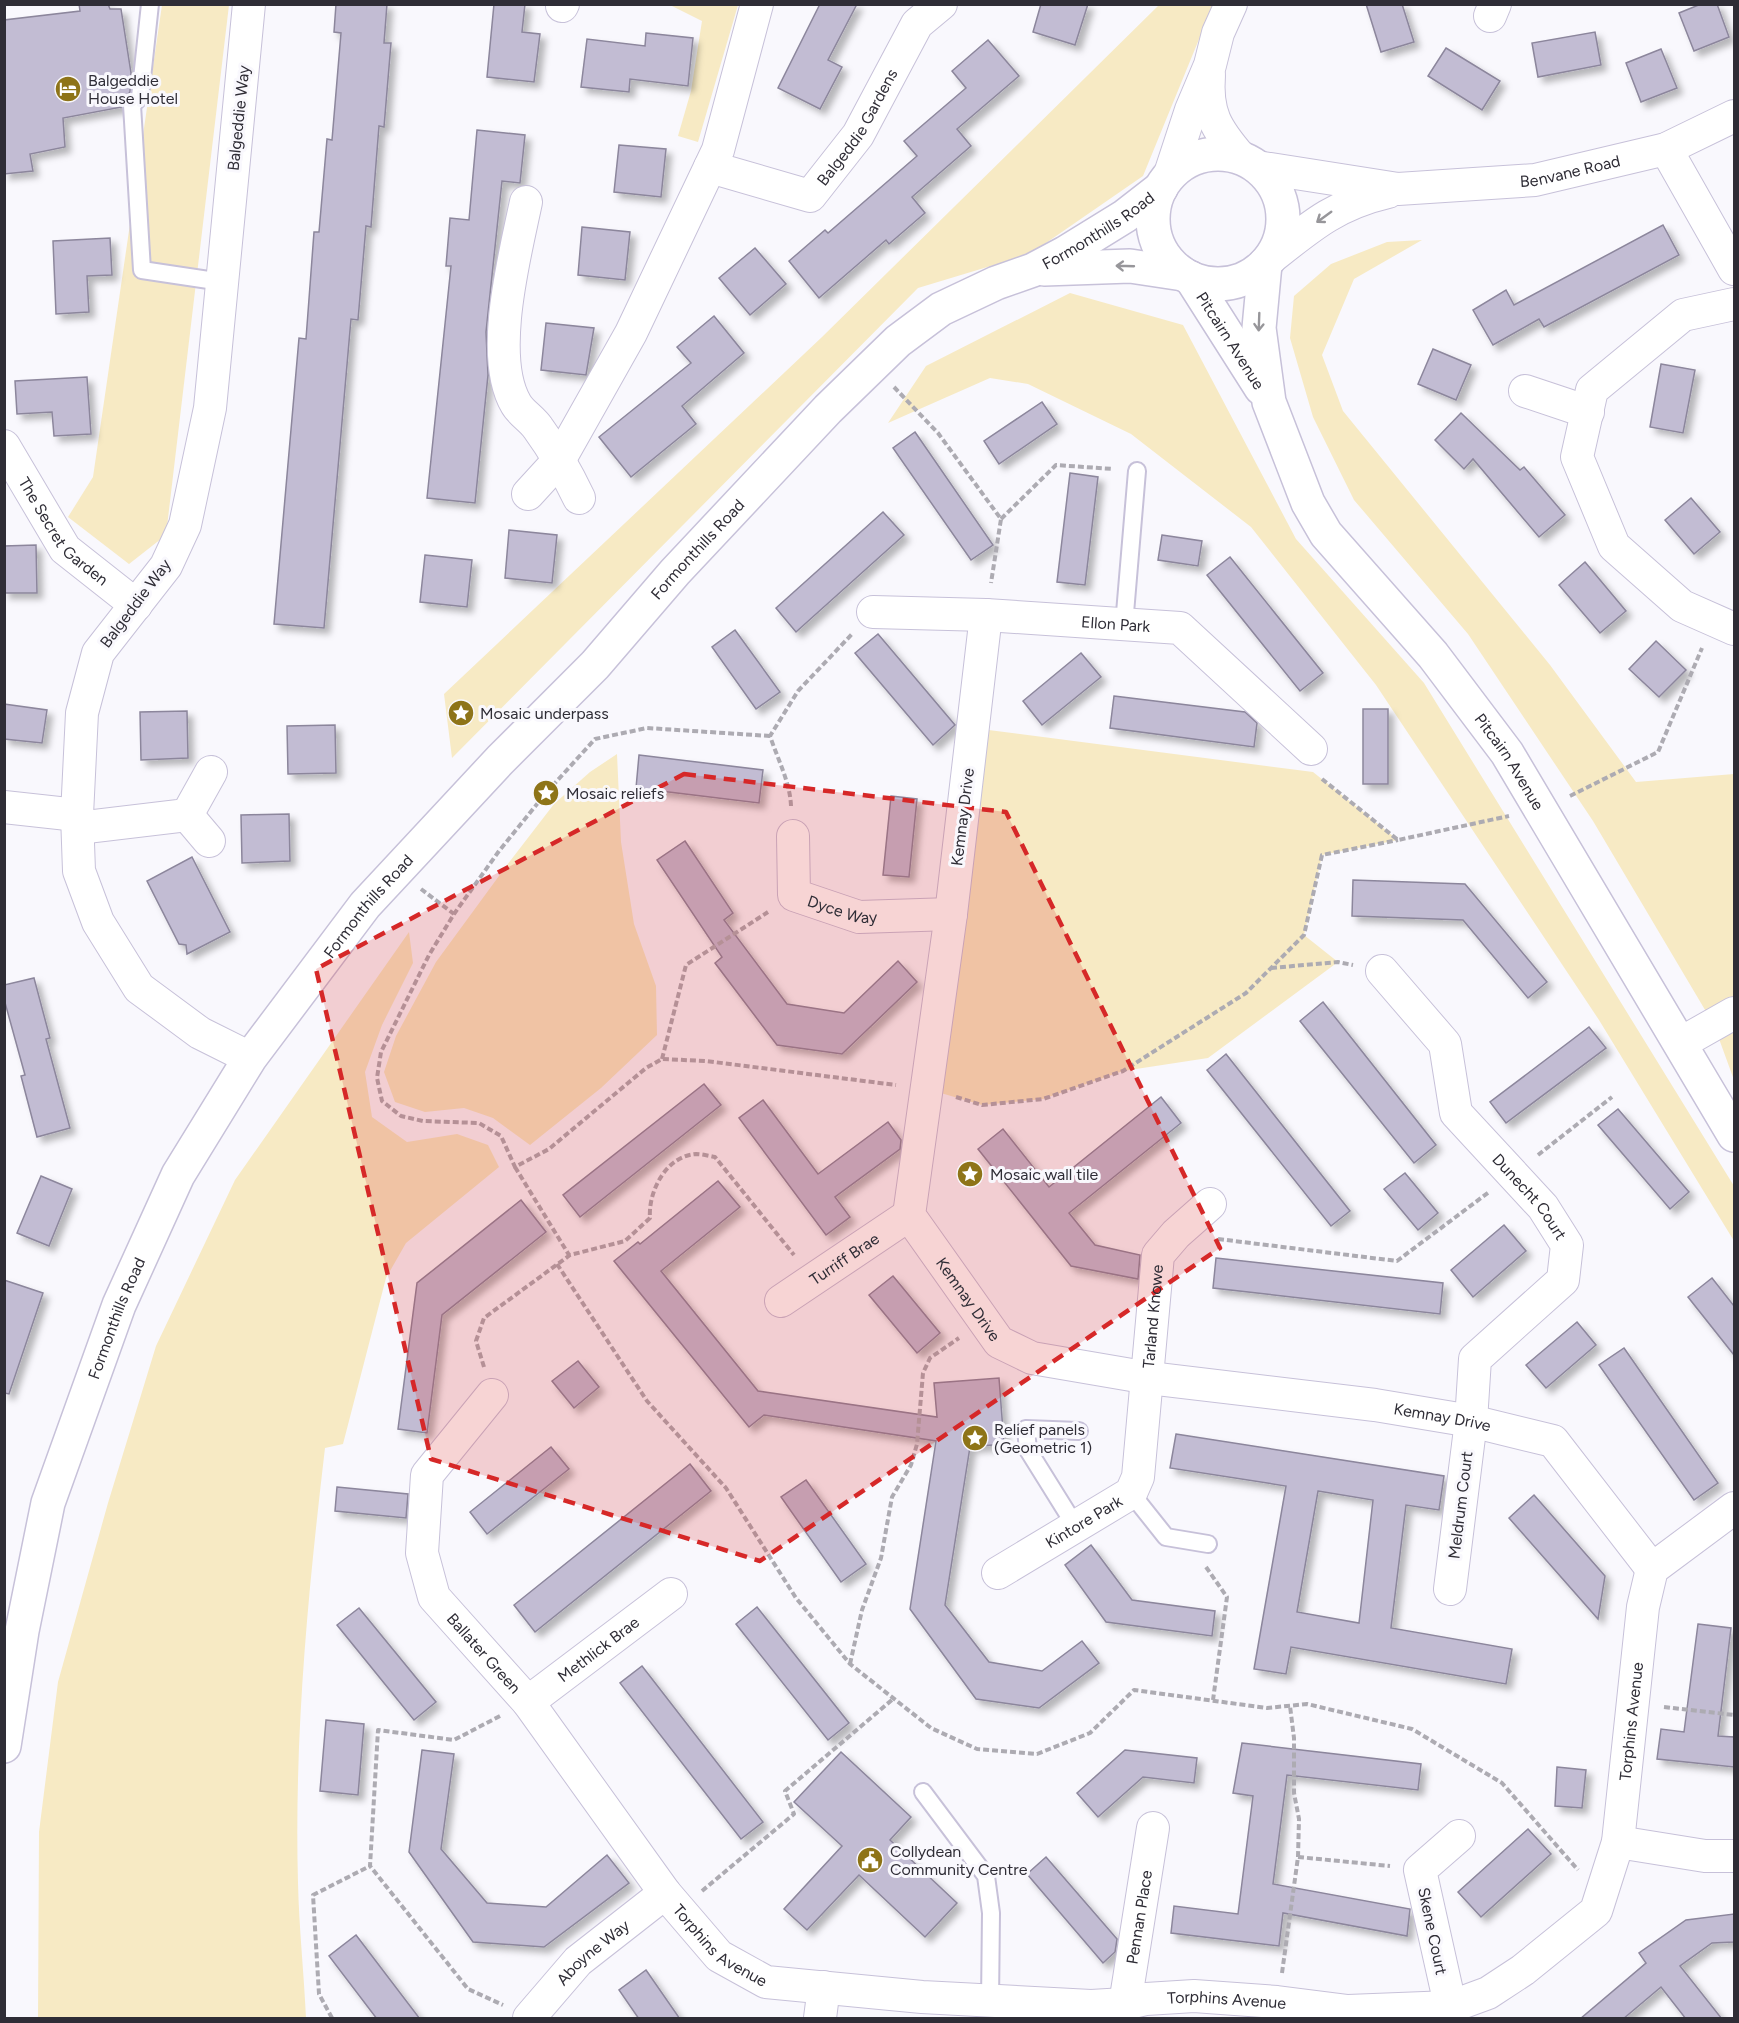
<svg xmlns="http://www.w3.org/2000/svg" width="1739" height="2023" viewBox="0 0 1739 2023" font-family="Figtree,sans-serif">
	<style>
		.green { fill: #f7eac4 }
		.building { fill: #c2bcd3; stroke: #8c869c; stroke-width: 1.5; fill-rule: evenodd; filter: url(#shadow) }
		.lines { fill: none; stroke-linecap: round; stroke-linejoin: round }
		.lane-casing { stroke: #c7c1d9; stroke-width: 20 }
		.street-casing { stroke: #c7c1d9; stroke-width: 34 }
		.secondary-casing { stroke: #c7c1d9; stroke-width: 36 }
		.path { stroke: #adabb2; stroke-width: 4; stroke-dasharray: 6 3; stroke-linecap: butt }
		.lane { stroke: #fff; stroke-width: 16 }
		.street { stroke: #fff; stroke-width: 32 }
		.secondary { stroke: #fff; stroke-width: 33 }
		.oneway { stroke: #97969a }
		.marked { fill: #d62828; fill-opacity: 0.2; stroke: #d62828; stroke-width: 4.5; stroke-dasharray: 12 8; stroke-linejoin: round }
		.labels { text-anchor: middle; stroke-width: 6; stroke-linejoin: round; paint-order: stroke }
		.poi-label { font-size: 16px; fill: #2f2d36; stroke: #f9f8fd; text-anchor: start }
		.street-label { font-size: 16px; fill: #2f2d36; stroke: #f9f8fd }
	</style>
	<defs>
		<filter id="shadow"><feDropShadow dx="5.5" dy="5.5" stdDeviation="3" flood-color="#0004"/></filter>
	</defs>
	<rect width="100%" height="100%" fill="#f9f8fd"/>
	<!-- green -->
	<g class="green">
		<polygon points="162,5 229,5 166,535 129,564 68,517 93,477"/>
		<polygon points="670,5 738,5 698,142 678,136 691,91 702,21"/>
		<polygon points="1159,5 1213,5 1143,176 1030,254 918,288 452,758 444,694 822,337"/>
		<polygon points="1422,240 1354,279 1322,355 1343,411 1550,665 1636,782 1734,774 1734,1080 1714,1025 1593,821 1468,634 1354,500 1313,417 1290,338 1294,296 1331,264 1387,242"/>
		<polygon points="1070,293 1183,325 1296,539 1424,683 1734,1186 1734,1241 1599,1020 1376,685 1251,527 1131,434 1028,384 990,378 888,423 926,366"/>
		<polygon points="973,728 1313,772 1398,840 1322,855 1304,935 1338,962 1208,1058 1123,1071 1043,1099 982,1105 927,1089"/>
		<polygon points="617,754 621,842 634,924 656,986 657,1035 601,1088 530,1145 493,1118 464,1108 425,1112 395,1102 384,1072 396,1036 436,962 507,865 554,804 590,772"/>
		<path d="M409,932L413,963L382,1025L365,1072L372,1117L407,1142L457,1134L488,1145L499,1167L406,1243L386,1278L343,1444L325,1448C308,1592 294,1738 298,1883C299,1928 304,1973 306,2018H38L39,1832L58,1682L108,1503L156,1346L235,1180Z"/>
	</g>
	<!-- building -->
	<g class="building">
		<polygon points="79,4 108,4 110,9 121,9 131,73 130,92 122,101 122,107 63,118 65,147 30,154 33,171 4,174 4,20 80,11"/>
		<polygon points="336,4 387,4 384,43 391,43 384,127 379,126 371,227 366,226 358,320 351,319 324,628 274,624 299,338 306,339 314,232 319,232 327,139 332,140 341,33 334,32"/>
		<polygon points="494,4 525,4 522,32 540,34 534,82 487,77"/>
		<polygon points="820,4 857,4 828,60 842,67 820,109 778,88"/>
		<polygon points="1041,4 1088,4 1075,45 1033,32"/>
		<polygon points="1366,4 1402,4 1414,42 1381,52"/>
		<polygon points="1701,4 1717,4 1729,37 1694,51 1679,13"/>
		<polygon points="1595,32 1601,65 1538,77 1532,43"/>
		<polygon points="646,33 693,38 688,86 630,79 629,92 581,87 587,39 645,46"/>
		<polygon points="988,40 1019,76 957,129 971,146 912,197 925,213 889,244 886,240 819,298 789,261 825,230 828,233 917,156 904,141 966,88 952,71"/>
		<polygon points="1446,48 1500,81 1482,110 1428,76"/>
		<polygon points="1661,49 1677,88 1641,102 1626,63"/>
		<polygon points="477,130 525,135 520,183 502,181 486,332 488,375 475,503 427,498 451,266 446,266 450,218 469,220"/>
		<polygon points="619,145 666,149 661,197 614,192"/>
		<polygon points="1663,225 1679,255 1544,327 1539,319 1493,345 1473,310 1506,290 1514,305"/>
		<polygon points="582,227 630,232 625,280 578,275"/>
		<polygon points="110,238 112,275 87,276 89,312 56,314 53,241"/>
		<polygon points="755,248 786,284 750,315 719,278"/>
		<polygon points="714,316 744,353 682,406 696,424 631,477 599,437 691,363 677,347"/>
		<polygon points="546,323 594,328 586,375 541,370"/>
		<polygon points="1433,349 1471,365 1456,400 1418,384"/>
		<polygon points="1661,364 1695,370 1683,433 1650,427"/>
		<polygon points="87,377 91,434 54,436 52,412 17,414 15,381"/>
		<polygon points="1042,402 1057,424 999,464 984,441"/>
		<polygon points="1461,413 1520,470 1524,467 1565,515 1539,537 1473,459 1464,469 1435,440"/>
		<polygon points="915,432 993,545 971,560 893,448"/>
		<polygon points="1070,473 1098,477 1085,585 1057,582"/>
		<polygon points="1691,498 1720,532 1694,554 1665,520"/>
		<polygon points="883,512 904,535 796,632 776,608"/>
		<polygon points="509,530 557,535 552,583 505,578"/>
		<polygon points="1162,535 1202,541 1198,566 1158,560"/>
		<polygon points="36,545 37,593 4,593 4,546"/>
		<polygon points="425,555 472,560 467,607 420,602"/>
		<polygon points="1230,557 1323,673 1300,691 1207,575"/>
		<polygon points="1585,562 1626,611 1600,633 1559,585"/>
		<polygon points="735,630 780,692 756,709 712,647"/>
		<polygon points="878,634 955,725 933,745 855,653"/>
		<polygon points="1656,641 1686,670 1659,697 1629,669"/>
		<polygon points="1081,653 1101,677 1042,725 1023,701"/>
		<polygon points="1114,696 1245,712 1257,723 1254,747 1110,728"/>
		<polygon points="4,704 47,710 42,743 4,739"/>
		<rect x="1363" y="709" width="25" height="75"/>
		<polygon points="187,711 188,758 141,760 140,712"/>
		<polygon points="335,725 336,773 288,774 287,726"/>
		<polygon points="639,755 763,770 759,803 636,788"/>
		<polygon points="891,796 917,799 909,877 883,875"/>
		<polygon points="289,814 290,861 242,863 241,815"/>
		<polygon points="685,841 733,913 724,920 787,1004 844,1013 898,961 917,982 842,1054 777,1045 715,963 722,957 657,860"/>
		<polygon points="192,857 230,932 187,954 186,945 179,944 147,881"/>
		<polygon points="1353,880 1465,884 1547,982 1528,998 1463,920 1352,916"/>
		<polygon points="34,978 50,1038 46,1039 70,1128 37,1137 21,1076 25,1075 4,999 4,985"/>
		<polygon points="1323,1002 1436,1145 1414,1163 1300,1021"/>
		<polygon points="1589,1027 1606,1048 1506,1123 1490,1102"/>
		<polygon points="1226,1054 1350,1211 1331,1226 1207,1070"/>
		<polygon points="704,1084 721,1105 580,1217 563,1195"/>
		<polygon points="1161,1097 1181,1123 1069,1213 1095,1245 1140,1255 1138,1279 1071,1266 978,1149 1003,1129 1049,1187"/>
		<polygon points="763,1100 818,1174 888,1122 901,1140 900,1149 835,1197 850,1217 826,1235 739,1118"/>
		<polygon points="1618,1109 1689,1192 1670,1209 1598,1125"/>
		<polygon points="1405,1173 1438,1213 1418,1230 1384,1189"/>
		<polygon points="41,1176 72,1189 49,1246 17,1233"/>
		<polygon points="718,1181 740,1207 661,1271 758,1391 937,1417 934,1383 999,1378 1004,1444 970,1447 945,1605 989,1662 1042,1671 1082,1641 1099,1663 1039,1708 976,1699 910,1609 936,1441 764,1415 749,1427 614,1261 638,1242 640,1244"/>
		<polygon points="521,1200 546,1232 442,1315 427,1433 398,1429 417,1283"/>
		<polygon points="1504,1225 1526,1251 1473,1297 1451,1270"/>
		<polygon points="1216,1258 1443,1283 1440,1314 1213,1288"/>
		<polygon points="893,1276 940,1333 917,1353 869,1295"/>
		<polygon points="1712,1278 1734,1306 1734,1355 1688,1297"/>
		<polygon points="4,1280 43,1293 9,1394 4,1393"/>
		<polygon points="1577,1322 1596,1345 1546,1388 1526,1365"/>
		<polygon points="1624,1348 1718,1483 1694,1500 1599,1365"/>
		<polygon points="578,1361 599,1387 574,1408 552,1381"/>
		<path d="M1176,1434L1444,1476L1439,1510L1406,1505L1391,1628L1512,1649L1506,1684L1291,1647L1286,1674L1254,1669L1286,1486L1170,1468ZM1318,1491L1373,1500L1359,1623L1297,1612Z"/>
		<polygon points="551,1447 569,1469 487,1534 470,1512"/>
		<polygon points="690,1464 711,1491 535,1632 514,1605"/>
		<polygon points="806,1480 866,1564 841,1582 781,1497"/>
		<polygon points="337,1487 408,1494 406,1518 335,1511"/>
		<polygon points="1534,1495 1605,1576 1598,1619 1509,1518"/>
		<polygon points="1091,1545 1132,1600 1215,1611 1212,1636 1106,1622 1065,1565"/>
		<polygon points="757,1607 849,1723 828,1740 736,1624"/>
		<polygon points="359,1608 436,1702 414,1720 337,1625"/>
		<polygon points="1698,1624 1731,1628 1718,1736 1734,1737 1734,1767 1657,1759 1661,1729 1684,1732"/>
		<polygon points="642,1666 763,1822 741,1839 620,1683"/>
		<polygon points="326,1720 364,1724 358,1795 320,1791"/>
		<polygon points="1242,1743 1421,1764 1418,1790 1287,1775 1273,1884 1410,1909 1407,1936 1283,1913 1279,1946 1171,1933 1174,1906 1238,1914 1253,1796 1233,1793"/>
		<polygon points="422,1750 454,1754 441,1849 487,1903 546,1907 607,1855 629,1883 544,1947 473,1942 409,1852"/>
		<polygon points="1125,1750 1197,1758 1194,1783 1143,1777 1098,1817 1077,1793"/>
		<polygon points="841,1752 911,1817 890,1840 957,1903 925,1937 859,1875 807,1930 784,1909 842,1846 794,1802"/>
		<polygon points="1557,1767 1586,1770 1582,1808 1555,1806"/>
		<polygon points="1528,1829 1551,1854 1481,1917 1458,1892"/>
		<polygon points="1046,1857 1117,1939 1115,1952 1103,1963 1027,1874"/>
		<polygon points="1734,1914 1734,1942 1712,1943 1680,1966 1722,2019 1686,2019 1661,1987 1623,2019 1580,2019 1646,1963 1639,1953 1686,1920"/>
		<polygon points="356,1935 420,2019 377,2019 329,1956"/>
		<polygon points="646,1970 680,2019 639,2019 619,1990"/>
	</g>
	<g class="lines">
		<defs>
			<g id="lane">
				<polyline points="150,4 140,97 132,105 142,270 222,282"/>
				<polyline points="1124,625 1137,471"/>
				<polyline points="1131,1493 1166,1537 1208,1544"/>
				<polyline points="1076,1527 1028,1450 1026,1429 1079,1431"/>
				<polyline points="923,1792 986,1876 991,1913 990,2002"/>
			</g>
			<g id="street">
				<polyline points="249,4 210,408 185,525 166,566 98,653 82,713 77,815 79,871 98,922 139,988 200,1033 250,1058"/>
				<polyline points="562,6 563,4"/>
				<polyline points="1490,16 1495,4"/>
				<path d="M1209,75C1206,113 1216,129 1241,158"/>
				<polyline points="1666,149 1734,269"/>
				<path id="s1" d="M710,167L810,196L858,135L917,24L941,4"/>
				<path id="s2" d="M1257,167L1398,189L1535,180L1666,149L1734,116"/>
				<polyline points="1170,174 1191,110 1210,65 1218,33 1231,4"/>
				<path d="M526,202C515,255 488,356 516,404C521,413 532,419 538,428C554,450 567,473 579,498"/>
				<path d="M1272,257C1312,225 1337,204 1388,192"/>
				<polyline points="1734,304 1683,315 1592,390 1577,457 1614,546 1682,606 1734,629"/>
				<polyline points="1525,391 1588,412"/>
				<path id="s3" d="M4,446L65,549L136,605"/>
				<polyline points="528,494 560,459 631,333 718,150 757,4"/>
				<path id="s4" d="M873,612L986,615L1180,628L1311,749"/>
				<path id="s5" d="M986,615L951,914L909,1215L999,1342L1032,1358L1149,1378L1375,1405L1471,1421L1553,1441L1652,1569"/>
				<polyline points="4,807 77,815"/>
				<polyline points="187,815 209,841"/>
				<polyline points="78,828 187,815 211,772"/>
				<path id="s6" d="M793,836L794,895L859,917L951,914"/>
				<path id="s7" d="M1382,971L1445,1044L1456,1113L1543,1207L1567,1245L1563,1280L1475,1359L1471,1421L1450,1589"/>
				<polyline points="1681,1043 1734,1013"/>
				<path id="s8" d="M781,1301L909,1215"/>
				<path id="s9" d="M492,1395L427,1475L422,1553L434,1597L528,1702L665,1893L719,1956L766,1982L922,1997L1091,2006L1125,2004L1146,1999L1194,1996L1277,2002L1348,2011L1450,2007L1488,1993L1523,1970L1596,1911L1618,1842L1643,1607L1652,1569L1734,1508"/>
				<path id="s10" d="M998,1573L1131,1493L1138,1477L1158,1255L1176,1234L1210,1204"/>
				<path id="s11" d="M528,1702L671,1594"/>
				<polyline points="1618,1842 1705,1856 1734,1856"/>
				<path id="s12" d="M1125,2004L1153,1828"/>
				<path id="s13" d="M529,2018L578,1961L665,1893"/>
				<polyline points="820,2018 824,1987"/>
				<polyline points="1453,2018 1420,1870 1459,1836"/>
			</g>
			<g id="secondary">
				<circle cx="1218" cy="219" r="65"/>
				<path id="s14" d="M1265,264L1259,328L1269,402L1308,503L1326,534L1433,655L1507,753L1734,1135"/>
				<polyline points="1044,269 1130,266 1183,274"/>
				<path id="s15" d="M1191,278L1261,388"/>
				<path id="s16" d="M4,1746L22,1631L48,1503L119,1305L178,1175L250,1058L365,905L500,760L595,665L675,572L828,409L898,341L941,309L996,283L1033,270L1065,253L1125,216L1161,188"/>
			</g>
		</defs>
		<!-- lane casing -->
		<use href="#lane" class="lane-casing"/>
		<!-- street casing -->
		<use href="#street" class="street-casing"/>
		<!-- secondary casing -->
		<use href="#secondary" class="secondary-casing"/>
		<!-- path -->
		<g class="path">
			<polyline points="894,387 938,433 1001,519 991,583"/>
			<polyline points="1001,519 1056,465 1113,469"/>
			<polyline points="770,736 647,728 595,739 546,793 499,851 454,914 429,955 381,1052 377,1078 382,1101 401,1116 423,1121 479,1123 501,1136 515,1167 549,1149 646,1068 662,1059 706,1061 896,1085"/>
			<polyline points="1322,779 1398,840 1509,816"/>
			<polyline points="1570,796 1658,752 1702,648"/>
			<path d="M791,806C790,782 778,760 770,736L798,691L852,634"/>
			<polyline points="421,889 454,914"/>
			<polyline points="1271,968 1338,962 1353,965"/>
			<polyline points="662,1059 686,965 768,912"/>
			<polyline points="956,1097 982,1105 1043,1099 1123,1071 1246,993 1304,935 1322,855 1398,840"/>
			<polyline points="1538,1155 1612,1097"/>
			<polyline points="515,1167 569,1255"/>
			<polyline points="1218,1239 1397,1261 1489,1192"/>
			<polyline points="557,1264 647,1401 726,1488 796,1598 850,1664 931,1728 977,1749 1037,1754 1090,1733 1134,1690 1267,1708 1307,1704 1412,1729 1502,1783 1578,1870"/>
			<path d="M484,1367L476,1341L484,1318L570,1255L625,1241L650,1218C648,1193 665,1156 696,1154C702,1154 709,1156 715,1157L794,1255"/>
			<polyline points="1206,1567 1227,1597 1213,1700"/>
			<polyline points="850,1664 862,1610 881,1558 892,1497 911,1465 917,1444 923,1373 930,1358 959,1338"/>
			<polyline points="1664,1707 1734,1715"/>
			<polyline points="500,1716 454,1740 378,1730 370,1866 468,1989 503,2005"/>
			<polyline points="1298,1857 1390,1866"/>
			<polyline points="702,1891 794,1814 785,1791 893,1699"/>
			<polyline points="1282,1973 1298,1857 1299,1819 1294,1793 1294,1738 1290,1706"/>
			<polyline points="332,2018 319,1994 313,1895 370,1866"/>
		</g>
		<!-- lane -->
		<use href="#lane" class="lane"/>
		<!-- street -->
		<use href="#street" class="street"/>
		<!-- secondary -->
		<use href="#secondary" class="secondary"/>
	</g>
	<!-- one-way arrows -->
	<defs><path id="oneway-shaft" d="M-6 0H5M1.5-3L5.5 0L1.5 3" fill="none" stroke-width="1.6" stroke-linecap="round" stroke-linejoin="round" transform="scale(1.5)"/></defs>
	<g class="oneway">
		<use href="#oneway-shaft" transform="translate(1324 217) rotate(144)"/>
		<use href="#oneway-shaft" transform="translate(1125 266) rotate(-178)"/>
		<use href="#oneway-shaft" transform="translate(1259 322) rotate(92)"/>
	</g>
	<!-- marked area -->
	<path class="marked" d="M684,774L1006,812L1220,1248L760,1561L431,1459L316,969Z"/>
	<!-- icons -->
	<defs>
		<symbol id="hotel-disc" viewBox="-11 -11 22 22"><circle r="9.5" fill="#8e7418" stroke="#f9f8fd"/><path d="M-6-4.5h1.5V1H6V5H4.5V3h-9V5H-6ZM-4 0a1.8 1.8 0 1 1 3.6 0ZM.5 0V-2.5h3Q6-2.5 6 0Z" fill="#fff"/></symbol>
		<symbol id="sight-disc" viewBox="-11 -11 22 22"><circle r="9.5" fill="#8e7418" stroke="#f9f8fd"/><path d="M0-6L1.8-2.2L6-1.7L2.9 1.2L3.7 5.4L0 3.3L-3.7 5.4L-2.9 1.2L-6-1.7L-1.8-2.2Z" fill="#fff"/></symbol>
		<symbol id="civic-disc" viewBox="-11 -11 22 22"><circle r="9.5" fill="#8e7418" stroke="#f9f8fd"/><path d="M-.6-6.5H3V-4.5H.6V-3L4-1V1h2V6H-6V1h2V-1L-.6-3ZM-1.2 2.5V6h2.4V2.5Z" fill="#fff"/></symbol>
	</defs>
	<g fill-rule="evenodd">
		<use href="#hotel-disc" x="53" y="74" width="30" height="30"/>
		<use href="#sight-disc" x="446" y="698" width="30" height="30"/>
		<use href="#sight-disc" x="531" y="778" width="30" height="30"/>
		<use href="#sight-disc" x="955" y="1159" width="30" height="30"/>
		<use href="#sight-disc" x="960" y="1423" width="30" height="30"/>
		<use href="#civic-disc" x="855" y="1845" width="30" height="30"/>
	</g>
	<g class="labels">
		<!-- poi labels -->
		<g class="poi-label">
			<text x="88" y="86">Balgeddie<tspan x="88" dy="18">House Hotel</tspan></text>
			<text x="480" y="719">Mosaic underpass</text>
			<text x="566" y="799">Mosaic reliefs</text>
			<text x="990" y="1180">Mosaic wall tile</text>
			<text x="994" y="1435">Relief panels<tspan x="994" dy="18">(Geometric 1)</tspan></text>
			<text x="890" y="1857">Collydean<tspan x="890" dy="18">Community Centre</tspan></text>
		</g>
		<!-- street labels -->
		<g class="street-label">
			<text transform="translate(238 118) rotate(-84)" y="6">Balgeddie Way</text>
			<text dy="6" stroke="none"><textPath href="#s1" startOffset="188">Balgeddie Gardens</textPath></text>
			<text dy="6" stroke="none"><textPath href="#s2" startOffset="316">Benvane Road</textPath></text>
			<text dy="6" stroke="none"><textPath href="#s16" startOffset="1935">Formonthills Road</textPath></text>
			<text dy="6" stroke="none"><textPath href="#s15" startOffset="74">Pitcairn Avenue</textPath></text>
			<text dy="6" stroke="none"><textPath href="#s3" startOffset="105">The Secret Garden</textPath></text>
			<text dy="6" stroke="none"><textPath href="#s16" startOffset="1416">Formonthills Road</textPath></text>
			<text transform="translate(135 603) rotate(-53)" y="6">Balgeddie Way</text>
			<text dy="6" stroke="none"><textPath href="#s4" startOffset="243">Ellon Park</textPath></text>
			<text dy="6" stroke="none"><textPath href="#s14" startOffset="576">Pitcairn Avenue</textPath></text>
			<text transform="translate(962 817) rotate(-83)" y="6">Kemnay Drive</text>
			<text dy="6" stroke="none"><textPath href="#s6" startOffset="110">Dyce Way</textPath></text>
			<text dy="6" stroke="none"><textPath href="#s16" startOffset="930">Formonthills Road</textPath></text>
			<text dy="6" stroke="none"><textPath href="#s7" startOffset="278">Dunecht Court</textPath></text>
			<text dy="6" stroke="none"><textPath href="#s8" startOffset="76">Turriff Brae</textPath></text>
			<text dy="6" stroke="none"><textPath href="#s5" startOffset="708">Kemnay Drive</textPath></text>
			<text dy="6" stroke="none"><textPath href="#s10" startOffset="334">Tarland Knowe</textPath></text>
			<text dy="6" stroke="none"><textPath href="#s16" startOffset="444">Formonthills Road</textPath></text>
			<text dy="6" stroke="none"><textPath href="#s5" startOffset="1212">Kemnay Drive</textPath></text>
			<text transform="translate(1460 1505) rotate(-83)" y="6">Meldrum Court</text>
			<text dy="6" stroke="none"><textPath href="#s10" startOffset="100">Kintore Park</textPath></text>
			<text dy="6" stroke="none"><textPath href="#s11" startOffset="88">Methlick Brae</textPath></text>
			<text dy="6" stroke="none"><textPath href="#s9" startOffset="302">Ballater Green</textPath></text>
			<text dy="6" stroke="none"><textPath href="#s9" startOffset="1796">Torphins Avenue</textPath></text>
			<text dy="6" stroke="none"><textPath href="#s12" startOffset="88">Pennan Place</textPath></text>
			<text transform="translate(1433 1931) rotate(78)" y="6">Skene Court</text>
			<text dy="6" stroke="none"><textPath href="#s9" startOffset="680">Torphins Avenue</textPath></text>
			<text dy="6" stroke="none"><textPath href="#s13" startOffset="92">Aboyne Way</textPath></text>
			<text dy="6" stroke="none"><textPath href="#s9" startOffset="1202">Torphins Avenue</textPath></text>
		</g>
	</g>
	<!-- border -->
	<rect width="1739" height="2023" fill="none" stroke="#2f2d36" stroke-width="12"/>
</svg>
